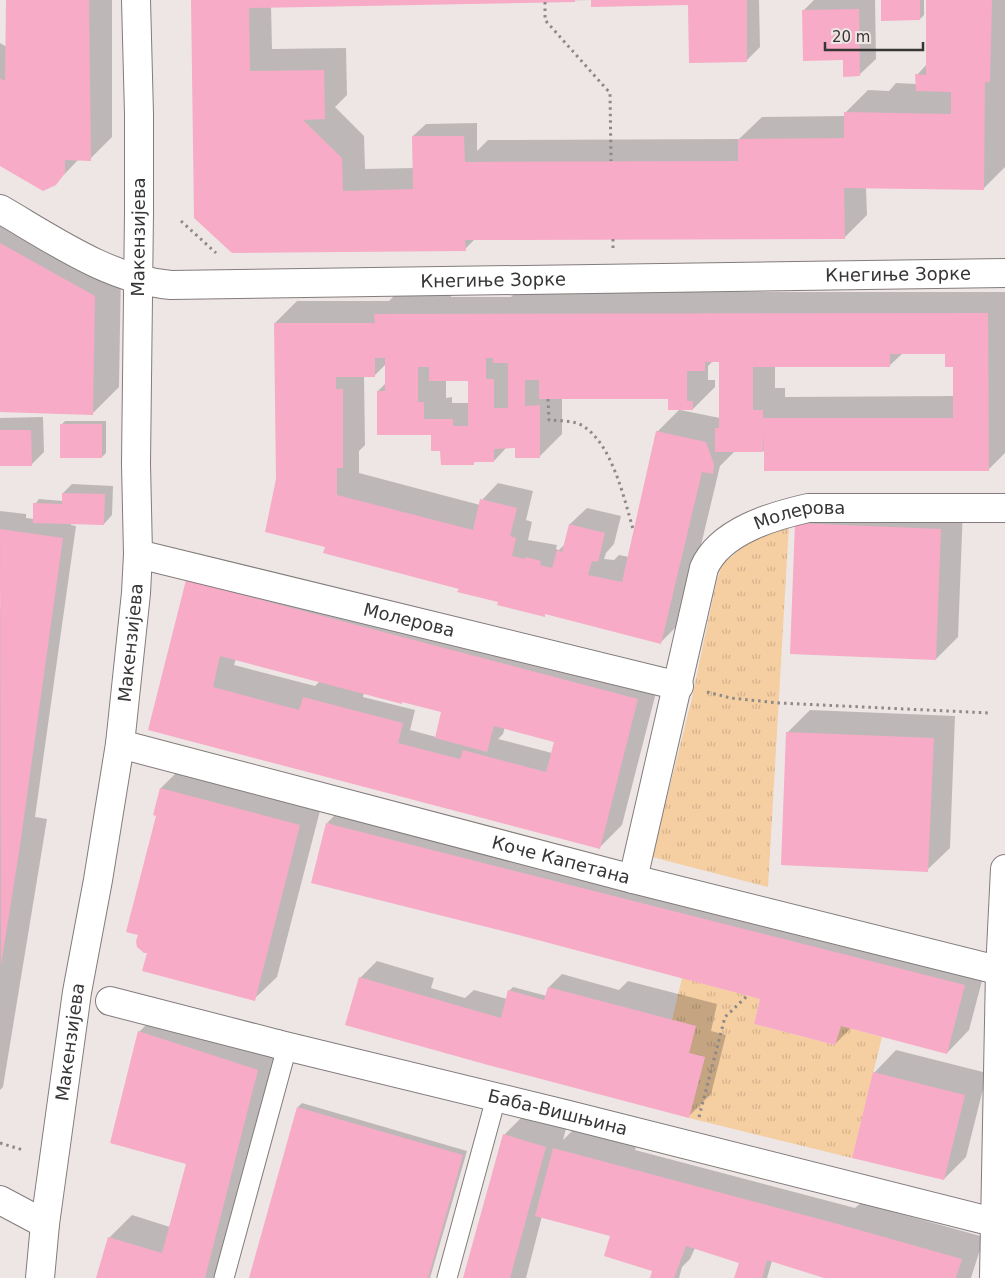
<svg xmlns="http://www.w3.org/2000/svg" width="1005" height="1278" viewBox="0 0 1005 1278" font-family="'DejaVu Sans',sans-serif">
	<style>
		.park { fill: url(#park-tufts) }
		.shadow { fill: #0003; fill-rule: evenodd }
		.building { fill: #f7abc6; fill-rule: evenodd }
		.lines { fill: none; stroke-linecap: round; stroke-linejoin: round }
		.service-casing { stroke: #837c7c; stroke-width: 21 }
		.pedestrian-casing { stroke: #837c7c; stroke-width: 30 }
		.minor-casing { stroke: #837c7c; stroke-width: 30 }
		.tertiary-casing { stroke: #837c7c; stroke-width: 30 }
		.secondary-casing { stroke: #837c7c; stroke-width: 30 }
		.path { stroke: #8e8989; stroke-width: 3; stroke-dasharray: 2.5 4; stroke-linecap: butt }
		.service { stroke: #fff; stroke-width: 19 }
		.pedestrian { stroke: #fff; stroke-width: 28 }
		.minor { stroke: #fff; stroke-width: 28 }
		.tertiary { stroke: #fff; stroke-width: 28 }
		.secondary { stroke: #fff; stroke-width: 28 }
		.labels { text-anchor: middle; stroke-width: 5; stroke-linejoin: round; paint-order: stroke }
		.street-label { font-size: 18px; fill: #383535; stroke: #ede6e5 }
	</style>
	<defs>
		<pattern id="park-tufts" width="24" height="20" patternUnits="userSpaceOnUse" patternTransform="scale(1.25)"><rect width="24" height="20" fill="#f5cea2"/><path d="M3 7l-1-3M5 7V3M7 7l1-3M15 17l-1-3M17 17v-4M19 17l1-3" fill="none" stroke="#d3b28c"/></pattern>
	</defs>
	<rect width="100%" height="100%" fill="#ede6e5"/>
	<!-- park -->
	<g class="park">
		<polygon points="789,524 768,887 652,857 691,702 717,579 722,565 747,543"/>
		<polygon points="682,978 760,999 754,1024 835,1045 841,1026 882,1037 852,1158 689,1118 705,1057 689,1053 695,1026 672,1020"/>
	</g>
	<!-- shadow -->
	<g class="shadow">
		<polygon points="7,0 112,0 112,137 90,159 79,159 55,184 0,165 0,43 7,47"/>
		<polygon points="192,0 759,0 760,47 747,60 689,2 592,0 271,6 272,49 346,48 347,95 335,107 364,136 365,169 414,168 413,136 426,124 477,123 477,151 488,140 739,139 762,117 845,116 846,112 868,90 889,91 896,83 917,84 917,75 927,64 927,0 1005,0 1005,167 984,188 866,187 867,215 845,237 476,238 465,249 233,252"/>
		<polygon points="814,0 875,0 876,59 859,75 803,11"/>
		<polygon points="882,0 924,0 924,15 920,19"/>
		<polygon points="0,208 121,269 119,387 92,414 0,403"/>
		<path d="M398,292H451V297H511L516,292H1005V453L988,470L765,451H735L720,466L683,620L661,642L546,613L544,615L327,546L277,479L275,323L297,301H389ZM903,353H946L954,366L955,396L785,397V388H775V366H889ZM713,361H720V418L680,410V409L657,432L629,557L619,555L614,560L604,559L606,553L614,544L621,516L587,508L570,524L566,543L559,550L556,549L557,545L528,540L532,522L526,520L533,491L498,483L482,500L480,505L359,473V451L365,445L364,376H374L386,364V383L378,391L432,434L442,450L474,463L476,461H494L507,447H516L540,456L562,434V398H669L693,409L715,387V380H708V366ZM446,380H469V403H452V397L446,398Z"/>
		<polygon points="43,417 44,452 31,465 0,465 0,418"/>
		<polygon points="65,421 106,421 106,453 102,457 61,425"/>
		<polygon points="72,484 113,486 112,515 104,524 71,523 71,525 76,526 35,817 47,819 3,1087 0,1090 0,612 3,589 0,591 0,511 26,514 26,518 34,519 35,504 39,499 63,501 63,493"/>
		<polygon points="818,501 963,508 958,637 936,659 796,523"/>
		<path d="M210,559L660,677L622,825L600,847L149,729L188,581ZM236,659L320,681L315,686L234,665ZM364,692L443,711L436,737L410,730L415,710L363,697ZM505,727L556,738L552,753L498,739L503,734Z"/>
		<polygon points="810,710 955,716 950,848 927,870 787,733"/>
		<polygon points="183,766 322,803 277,977 254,999 148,952 161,788"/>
		<polygon points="349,801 987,962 969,1030 947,1053 851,1028 835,1044 762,999 327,823"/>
		<polygon points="377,961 434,978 431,988 465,998 474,990 507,999 509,991 513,987 547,996 549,987 562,974 619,990 628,981 717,1004 711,1031 726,1035 711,1094 689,1116 360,978"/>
		<polygon points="161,1010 280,1048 221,1278 97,1278 110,1237 132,1215 170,1227 188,1163 139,1032"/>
		<polygon points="896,1050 987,1073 966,1157 944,1179 874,1073"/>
		<polygon points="302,1103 467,1151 430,1278 250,1278 298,1107"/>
		<polygon points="526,1113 567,1125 563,1140 576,1127 637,1143 635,1150 855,1208 861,1203 984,1237 971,1278 828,1278 772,1261 767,1278 736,1278 740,1263 695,1248 690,1259 682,1267 679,1278 651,1278 653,1271 611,1235 542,1216 526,1278 464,1278 504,1135"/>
	</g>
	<!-- building -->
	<g class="building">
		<polygon points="6,0 89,0 91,161 65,160 65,173 56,185 43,191 0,166 0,78 5,81"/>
		<polygon points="191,0 575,0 575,2 249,8 250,71 324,70 325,119 303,120 342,158 343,191 413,189 412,136 464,136 465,162 738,161 738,139 844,138 844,112 951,114 951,92 916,91 915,74 926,75 926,0 992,0 990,82 985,82 984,190 844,188 845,239 465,240 466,251 232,253 194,218"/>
		<polygon points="591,0 747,0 747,62 689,63 688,5 591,7"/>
		<polygon points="881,0 920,0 920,20 881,21"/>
		<polygon points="859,9 860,76 843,77 843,60 803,61 802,10"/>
		<polygon points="0,243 95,296 93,415 0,412"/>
		<path d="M988,313L989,471H764V432L763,452H715V428H719V362H705V371H687V401H693V410H668V399H539V380H525V406L540,405V458H515V448L494,449V462H474V465H441L440,451H431V435H377V391H385V358H375V377H336V389H343V468H337V495L473,530L480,499L517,508L510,536L516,538L512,556L525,559L526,557L541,561L540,565L552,568L557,550L562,552L569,524L605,533L598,562L592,561L588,575L622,582L656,431L706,442L714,464L713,474L702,472L661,644L545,614V617L497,605L498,602L457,592L459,589L323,553L325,547L265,532L276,479L274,323H375L374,314ZM890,354H945V367H953V418H763V410H753V367H890ZM486,358H493V363H508V408H494V379H486ZM418,367H429V381H468V426H453V419H424V402H418Z"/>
		<rect x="60" y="424" width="42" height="34"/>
		<polygon points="0,430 31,430 32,466 0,466"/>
		<polygon points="62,493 105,494 104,525 33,523 33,503 62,504"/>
		<polygon points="795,523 941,529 936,660 790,654"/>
		<polygon points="0,529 63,538 20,846 1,965"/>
		<path d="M186,580L638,699L600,849L148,730ZM220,656L402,704V702L441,712L435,738L487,752L494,726L554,742L546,772L463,750L460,759L398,743L403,723L303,697L299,710L213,687Z"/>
		<polygon points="786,732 934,738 928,872 781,865"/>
		<polygon points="160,788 300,825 255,1001 142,971 147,953 144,953 137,947 136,941 138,935 126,932 156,816 153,815"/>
		<polygon points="326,823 965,985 947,1054 841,1026 835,1045 754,1024 760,999 515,934 311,883"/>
		<polygon points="359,977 501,1018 508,990 544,1000 548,987 696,1026 689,1053 705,1057 689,1118 488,1065 345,1025"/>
		<polygon points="138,1031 258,1070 205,1278 96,1278 108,1237 162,1253 186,1164 110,1143"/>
		<polygon points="873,1072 965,1095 944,1180 852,1158"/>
		<polygon points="297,1107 463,1155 428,1278 249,1278"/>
		<polygon points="503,1134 546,1147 510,1278 463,1278"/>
		<polygon points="553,1148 838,1224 962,1259 956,1278 824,1278 767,1260 762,1278 734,1278 739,1263 686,1246 674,1278 650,1278 652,1271 604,1256 610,1236 535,1216"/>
	</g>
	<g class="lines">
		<defs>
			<g id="service">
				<polyline points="224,1278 287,1047"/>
				<polyline points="447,1278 496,1098"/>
			</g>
			<polyline id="pedestrian" points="110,1001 277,1044"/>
			<g id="minor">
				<path id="s1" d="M138,554L679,686"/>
				<path id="s2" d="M120,744L633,879L1005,972"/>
				<path id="s3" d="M633,879L704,568C720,531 773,516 808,508H1005"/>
				<path id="s4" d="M277,1044L565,1114L1005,1225"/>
				<polyline points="0,1200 45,1224"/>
			</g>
			<g id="tertiary">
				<path id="s5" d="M0,209C52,239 110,280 171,285L1005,273"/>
				<polyline points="994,1278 1000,971 1005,869"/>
			</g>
			<g id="secondary">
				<path id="s6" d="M40,1278L45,1224L77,992L98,880L120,744L136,593L138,554L136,464L139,212V114L136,0"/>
			</g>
		</defs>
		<!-- service casing -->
		<use href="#service" class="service-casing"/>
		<!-- pedestrian casing -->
		<use href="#pedestrian" class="pedestrian-casing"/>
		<!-- minor casing -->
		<use href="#minor" class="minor-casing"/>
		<!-- tertiary casing -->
		<use href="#tertiary" class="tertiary-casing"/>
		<!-- secondary casing -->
		<use href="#secondary" class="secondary-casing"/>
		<!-- path -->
		<g class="path">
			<polyline points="545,2 545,20 610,93 611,161"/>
			<polyline points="181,221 216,253"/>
			<polyline points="613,239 613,248"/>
			<path d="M548,399L549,420C560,421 573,420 583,426C612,444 624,498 633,529"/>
			<polyline points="707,692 731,698 779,703 990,713"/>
			<polyline points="699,1117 725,1017 747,996"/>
			<polyline points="0,1143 23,1150"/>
		</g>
		<!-- service -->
		<use href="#service" class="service"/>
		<!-- pedestrian -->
		<use href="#pedestrian" class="pedestrian"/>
		<!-- minor -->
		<use href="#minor" class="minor"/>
		<!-- tertiary -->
		<use href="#tertiary" class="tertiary"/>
		<!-- secondary -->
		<use href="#secondary" class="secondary"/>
	</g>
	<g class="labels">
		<!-- street labels -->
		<g class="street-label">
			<text dy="6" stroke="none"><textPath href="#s6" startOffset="1048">Макензијева</textPath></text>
			<text dy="6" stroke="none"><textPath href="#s5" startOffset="916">Кнегиње Зорке</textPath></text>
			<text dy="6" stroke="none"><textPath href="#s5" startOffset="511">Кнегиње Зорке</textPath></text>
			<text dy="6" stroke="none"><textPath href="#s3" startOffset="434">Молерова</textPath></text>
			<text dy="6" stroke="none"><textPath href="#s1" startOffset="279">Молерова</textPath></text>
			<text dy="6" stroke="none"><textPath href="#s6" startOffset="642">Макензијева</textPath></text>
			<text dy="6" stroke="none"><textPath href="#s2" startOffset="456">Коче Капетана</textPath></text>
			<text dy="6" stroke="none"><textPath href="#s6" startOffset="238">Макензијева</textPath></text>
			<text dy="6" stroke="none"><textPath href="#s4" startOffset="289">Баба-Вишњина</textPath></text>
		</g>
	</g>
	<!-- scale -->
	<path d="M825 42v8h98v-8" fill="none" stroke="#383535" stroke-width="2.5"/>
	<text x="832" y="42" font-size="15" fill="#383535" stroke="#ede6e5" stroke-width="4" paint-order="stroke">20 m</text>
</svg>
